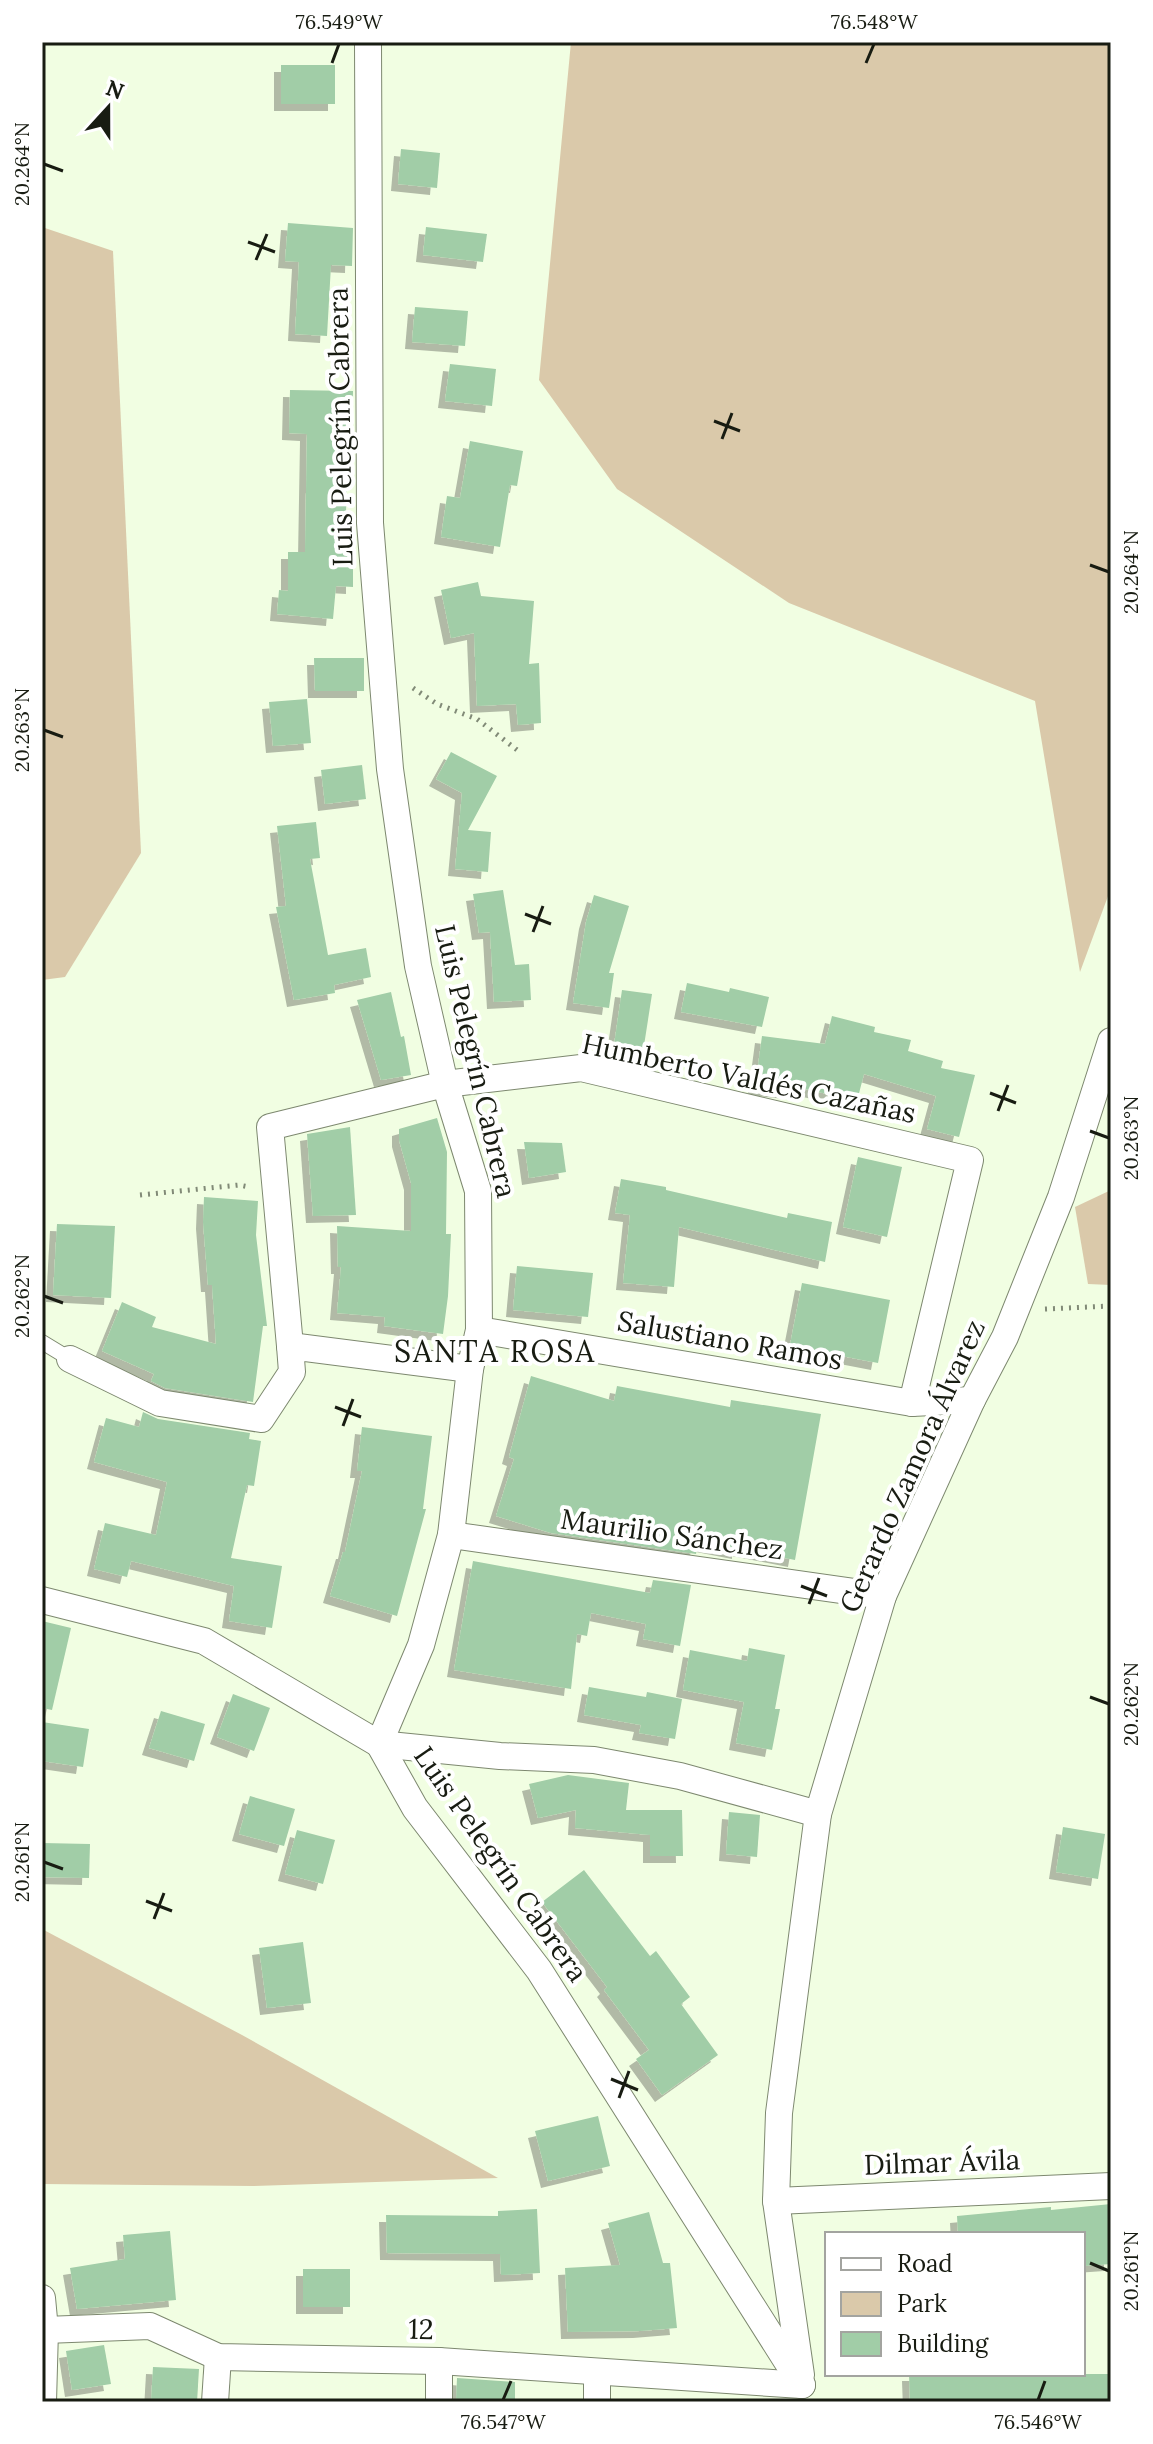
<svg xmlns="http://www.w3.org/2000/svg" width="1153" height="2444" viewBox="0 0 1153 2444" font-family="Lora,serif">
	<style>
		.green { fill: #dac9aa }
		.building { fill: #a1cda7; filter: url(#shadow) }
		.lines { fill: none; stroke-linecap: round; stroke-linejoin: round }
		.lane-casing { stroke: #7d886f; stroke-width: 16 }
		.street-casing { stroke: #7d886f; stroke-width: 28 }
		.path { stroke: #818a77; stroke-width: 5; stroke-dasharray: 2 6; stroke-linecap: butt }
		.lane { stroke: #fff; stroke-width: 14 }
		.street { stroke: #fff; stroke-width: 26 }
		.ticks { fill: none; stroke: #181c12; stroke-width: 3 }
		.labels { text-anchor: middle; stroke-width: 8; stroke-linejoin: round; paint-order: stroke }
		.street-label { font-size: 28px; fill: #181c12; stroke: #fff }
		.neighbourhood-label { font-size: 30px; letter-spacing: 2px; fill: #181c12; stroke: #fff }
		.neatline { fill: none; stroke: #181c12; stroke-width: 3 }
		.ticks-label { font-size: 20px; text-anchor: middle; fill: #181c12 }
	</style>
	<defs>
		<filter id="shadow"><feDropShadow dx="-7" dy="7" stdDeviation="0" flood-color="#0004"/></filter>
	</defs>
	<rect width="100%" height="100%" fill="#f1fee2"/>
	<!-- green -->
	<g class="green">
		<polygon points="571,42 1111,42 1111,888 1080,972 1035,701 789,603 617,489 539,380"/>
		<polygon points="42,227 113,251 141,853 65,977 42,980"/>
		<polygon points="1111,1190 1111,1285 1088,1284 1075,1207"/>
		<polygon points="42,1929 242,2035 498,2178 253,2186 42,2184"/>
	</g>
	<!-- building -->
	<g class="building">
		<rect x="281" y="65" width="54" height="39"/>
		<polygon points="401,149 440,153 437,188 398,184"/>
		<polygon points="288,223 353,228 352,266 331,265 327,336 295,334 299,262 285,261"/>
		<polygon points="426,227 487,234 483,262 423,255"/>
		<polygon points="415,307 468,311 465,346 412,342"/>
		<polygon points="450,364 496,369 492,406 445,401"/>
		<polygon points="290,390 353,391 352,435 348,435 345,553 353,553 353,587 336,586 333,619 277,614 279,590 288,591 288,552 305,552 307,434 289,433"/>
		<polygon points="470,441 523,451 517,486 510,485 500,547 441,537 447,496 460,498"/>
		<polygon points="478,582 481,596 534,601 529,664 539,663 541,723 518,725 516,704 477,706 474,633 451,638 441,590"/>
		<polygon points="314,658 364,658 364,691 315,691"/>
		<polygon points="307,699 311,743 273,746 269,702"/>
		<polygon points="451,752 497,776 468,830 491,832 488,872 455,869 462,793 436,779"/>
		<polygon points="362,765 366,799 325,804 321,770"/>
		<polygon points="316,822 320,858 310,859 328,955 366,948 371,977 334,985 335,993 294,1000 276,907 286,906 277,826"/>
		<polygon points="503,890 515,965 529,964 531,1000 494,1002 490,932 479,933 473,894"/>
		<polygon points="594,895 629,906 609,973 614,973 609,1008 573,1003 586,922"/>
		<polygon points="687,983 729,992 730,988 769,997 762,1027 681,1012"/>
		<polygon points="622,990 652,994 641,1065 612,1059"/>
		<polygon points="391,992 401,1037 404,1036 411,1075 381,1080 357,1000"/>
		<polygon points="832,1016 875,1027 874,1032 911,1040 908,1051 943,1061 941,1068 975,1075 959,1137 927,1129 936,1096 864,1074 857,1101 793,1086 792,1092 755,1088 762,1036 825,1044"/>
		<polygon points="437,1118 447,1152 446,1234 451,1234 448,1296 443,1334 384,1326 385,1317 337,1313 341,1267 338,1267 337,1226 411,1231 411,1183 399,1140 399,1129"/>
		<polygon points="350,1127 356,1215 313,1216 307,1134"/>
		<polygon points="524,1142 562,1143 566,1172 529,1178"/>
		<polygon points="858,1157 902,1167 887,1237 843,1227"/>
		<polygon points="621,1179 666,1187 666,1190 787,1218 788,1213 832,1222 825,1262 679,1227 674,1287 623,1283 630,1215 615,1213"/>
		<polygon points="204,1197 258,1201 256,1235 267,1326 263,1326 253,1402 165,1388 151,1381 154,1374 102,1351 122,1302 156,1317 152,1327 216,1344 212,1285 208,1285 203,1222"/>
		<polygon points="57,1224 115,1226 111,1298 53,1295"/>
		<polygon points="517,1266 593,1273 588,1317 513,1310"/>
		<polygon points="802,1283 890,1300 878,1363 826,1353 825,1357 789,1350"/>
		<polygon points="531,1376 614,1401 617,1386 730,1407 731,1400 821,1414 795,1560 739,1549 739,1552 698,1544 696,1554 551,1533 496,1516 514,1459 509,1457"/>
		<polygon points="143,1412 158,1419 250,1433 249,1439 261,1441 254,1486 247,1485 231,1558 282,1566 272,1628 229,1621 234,1586 131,1561 127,1577 94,1569 105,1523 156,1535 167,1482 94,1462 106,1418 139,1427"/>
		<polygon points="362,1427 432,1436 423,1509 426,1509 397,1616 330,1596 343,1552 345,1552 362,1471 357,1471"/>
		<polygon points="473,1561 650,1593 653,1580 691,1585 680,1646 643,1639 646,1624 591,1613 587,1636 577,1634 571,1689 454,1670"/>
		<polygon points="42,1621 71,1628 52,1710 42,1708"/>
		<polygon points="749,1648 785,1655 775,1709 780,1709 772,1750 736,1743 744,1702 683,1690 690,1650 747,1661"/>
		<polygon points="589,1687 646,1697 647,1692 682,1699 675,1739 639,1733 641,1725 584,1715"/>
		<polygon points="233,1694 270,1708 254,1751 217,1737"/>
		<polygon points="161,1711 205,1724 194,1761 149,1748"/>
		<polygon points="42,1722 89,1729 83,1767 42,1761"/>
		<polygon points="568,1775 629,1783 626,1810 682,1810 683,1856 650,1856 650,1835 575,1828 576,1810 538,1818 529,1784"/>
		<polygon points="250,1796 295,1809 284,1846 239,1834"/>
		<polygon points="729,1812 760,1815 757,1857 726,1854"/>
		<polygon points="1063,1827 1105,1834 1098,1879 1056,1872"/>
		<polygon points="297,1830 335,1840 323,1884 285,1874"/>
		<polygon points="42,1843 90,1844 89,1878 42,1877"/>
		<polygon points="584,1870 650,1956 656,1951 690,1997 681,2004 718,2055 662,2095 636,2059 649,2050 604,1990 607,1987 542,1902"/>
		<polygon points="303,1942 311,2003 267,2008 259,1948"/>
		<polygon points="598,2116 610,2166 548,2181 535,2131"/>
		<polygon points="1111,2204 1111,2264 1083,2266 1083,2234 958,2234 957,2216 1051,2207 1051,2210"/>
		<polygon points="537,2209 540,2273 501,2275 500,2254 387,2253 386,2215 498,2216 498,2211"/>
		<polygon points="649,2212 663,2263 670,2263 677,2328 640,2331 568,2332 565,2268 620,2265 608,2223"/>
		<polygon points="170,2231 176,2300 77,2309 70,2268 125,2259 123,2235"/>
		<rect x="303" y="2269" width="47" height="38"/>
		<polygon points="104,2345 111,2384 72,2390 66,2351"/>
		<polygon points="153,2367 199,2369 197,2402 151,2402"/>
		<polygon points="909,2374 1111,2374 1111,2399 1074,2402 910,2402"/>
		<polygon points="457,2378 515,2382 515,2402 456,2402"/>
	</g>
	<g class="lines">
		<defs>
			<polyline id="lane" points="42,1342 70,1359"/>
			<g id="street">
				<polyline points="368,42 370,523 390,769 418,966 445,1084 478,1191 479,1330 470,1369 451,1535 421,1645 379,1744 415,1808 539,1970 802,2385"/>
				<polyline points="479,1330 912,1403 972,1400"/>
				<polyline points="290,1346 270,1127 445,1084 581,1068 970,1160 912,1403"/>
				<polyline points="70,1359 160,1403 261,1419 292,1372 290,1346 470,1369"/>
				<polyline points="451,1535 883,1596"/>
				<polyline points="42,1600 204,1641 379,1744 500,1756 594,1760 680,1776 818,1814"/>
				<polyline points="776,2201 1111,2186"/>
				<polyline points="42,2298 45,2330 43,2402"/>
				<polyline points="45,2330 150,2326 218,2357 439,2361 802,2385"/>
				<polyline points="597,2372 597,2402"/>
				<polyline points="801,2375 776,2201 779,2113 818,1814 883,1596 972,1400 1005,1337 1061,1197 1111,1041"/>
				<polyline points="215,2402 218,2357"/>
				<polyline points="439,2402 439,2361"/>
			</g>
		</defs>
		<!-- lane casing -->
		<use href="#lane" class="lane-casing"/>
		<!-- street casing -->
		<use href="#street" class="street-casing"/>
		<!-- path -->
		<g class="path">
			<polyline points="413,688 437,704 477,719 521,753"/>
			<polyline points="140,1195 239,1185 249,1187"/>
			<polyline points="1045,1309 1111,1306"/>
		</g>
		<!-- lane -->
		<use href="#lane" class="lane"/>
		<!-- street -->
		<use href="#street" class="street"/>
	</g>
	<!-- ticks -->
	<path class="ticks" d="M332,63L339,44M866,63L874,44M44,164L63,171M248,242L275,252M256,260L267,234M714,421L740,431M722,439L732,413M1090,565L1109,572M44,730L63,737M525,914L551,924M533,932L543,906M990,1093L1016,1103M998,1111L1008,1085M1090,1131L1109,1138M44,1296L63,1303M335,1407L361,1417M343,1426L353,1399M801,1586L827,1596M809,1604L819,1578M1090,1697L1109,1704M44,1862L63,1869M146,1901L172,1911M154,1919L164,1893M611,2079L638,2090M619,2098L629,2071M1090,2263L1109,2271M503,2400L511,2381M1038,2400L1045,2381"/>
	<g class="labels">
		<!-- street labels -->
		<g class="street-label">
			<text transform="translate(340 427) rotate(-91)" y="10">Luis Pelegrín Cabrera</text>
			<text transform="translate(476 1061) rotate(77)" y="10">Luis Pelegrín Cabrera</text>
			<text transform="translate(749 1078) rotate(12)" y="10">Humberto Valdés Cazañas</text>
			<text transform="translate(730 1340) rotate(10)" y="10">Salustiano Ramos</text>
			<text transform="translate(912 1466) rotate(-66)" y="10">Gerardo Zamora Álvarez</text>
			<text transform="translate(672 1534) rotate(8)" y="10">Maurilio Sánchez</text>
			<text transform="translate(501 1864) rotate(55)" y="10">Luis Pelegrín Cabrera</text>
			<text transform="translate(942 2162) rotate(-2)" y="10">Dilmar Ávila</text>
			<text transform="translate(421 2329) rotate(1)" y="10">12</text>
		</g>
		<!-- neighbourhood labels -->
		<g class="neighbourhood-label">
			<text x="495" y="1362">SANTA ROSA</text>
		</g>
	</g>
	<!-- border -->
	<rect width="1153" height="2444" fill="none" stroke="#ffffff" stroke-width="88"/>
	<!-- legend -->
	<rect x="825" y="2232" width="260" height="144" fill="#ffffff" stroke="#a3a4a0" stroke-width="2"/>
	<rect x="841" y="2258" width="40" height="12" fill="#ffffff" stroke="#a3a4a0" stroke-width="2"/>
	<text x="897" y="2272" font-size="24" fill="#181c12">Road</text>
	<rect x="841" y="2292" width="40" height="24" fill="#dac9aa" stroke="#a3a4a0" stroke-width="2"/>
	<text x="897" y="2312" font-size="24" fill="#181c12">Park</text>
	<rect x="841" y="2332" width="40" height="24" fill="#a1cda7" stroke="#a3a4a0" stroke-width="2"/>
	<text x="897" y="2352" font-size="24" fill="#181c12">Building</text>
	<!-- north arrow -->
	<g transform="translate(108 108) rotate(21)" stroke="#ffffff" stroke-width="6" paint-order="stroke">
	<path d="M0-6L14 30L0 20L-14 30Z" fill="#181c12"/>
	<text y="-12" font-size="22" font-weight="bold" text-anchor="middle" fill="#181c12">N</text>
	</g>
	<rect x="44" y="44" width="1065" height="2356" class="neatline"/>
	<g class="ticks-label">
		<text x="339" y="29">76.549°W</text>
		<text x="874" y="29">76.548°W</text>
		<text transform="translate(22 164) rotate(-90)" y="7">20.264°N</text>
		<text transform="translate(1131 572) rotate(-90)" y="7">20.264°N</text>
		<text transform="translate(22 730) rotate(-90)" y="7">20.263°N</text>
		<text transform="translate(1131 1138) rotate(-90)" y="7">20.263°N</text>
		<text transform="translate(22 1296) rotate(-90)" y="7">20.262°N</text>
		<text transform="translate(1131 1704) rotate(-90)" y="7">20.262°N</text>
		<text transform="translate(22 1862) rotate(-90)" y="7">20.261°N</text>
		<text transform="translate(1131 2271) rotate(-90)" y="7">20.261°N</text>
		<text x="503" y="2429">76.547°W</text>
		<text x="1038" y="2429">76.546°W</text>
	</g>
</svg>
